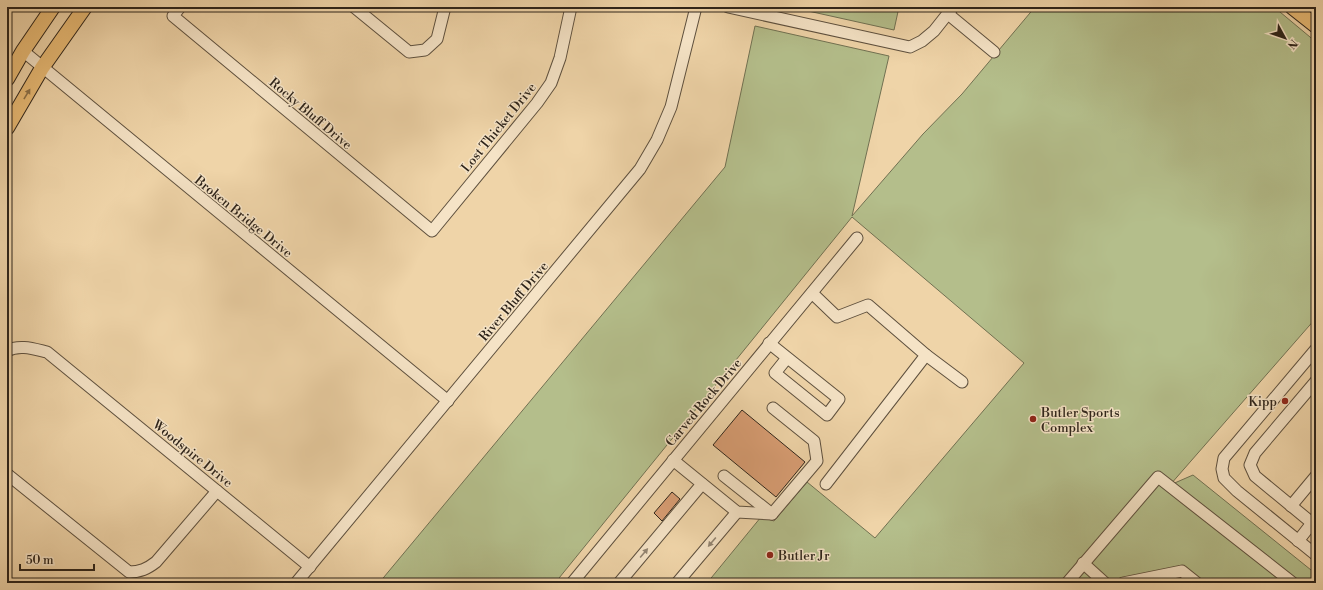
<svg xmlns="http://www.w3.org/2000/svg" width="1323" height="590" viewBox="0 0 1323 590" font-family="'Libre Bodoni',serif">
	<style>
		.green { fill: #b4be8b; stroke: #717152 }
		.building { fill: #d89d73; stroke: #2e241a }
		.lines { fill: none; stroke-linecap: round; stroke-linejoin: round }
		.minor-casing { stroke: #5e503e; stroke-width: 13 }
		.major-casing { stroke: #2e241a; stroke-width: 16 }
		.minor { stroke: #f5e3c6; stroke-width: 11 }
		.major { stroke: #e8ba74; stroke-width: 14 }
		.oneway { fill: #8b6f47 }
		.oneway2 { fill: #928470 }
		.poi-dot { fill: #8f2418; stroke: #f5e3c6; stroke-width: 1.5 }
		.labels { text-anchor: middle; stroke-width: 3; stroke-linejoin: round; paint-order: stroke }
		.street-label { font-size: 13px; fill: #2e241a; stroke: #f5e3c6 }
		.poi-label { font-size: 13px; fill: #2e241a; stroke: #f5e3c6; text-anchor: start }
	</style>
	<rect width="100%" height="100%" fill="#efd4a8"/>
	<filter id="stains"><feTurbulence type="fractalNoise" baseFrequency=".005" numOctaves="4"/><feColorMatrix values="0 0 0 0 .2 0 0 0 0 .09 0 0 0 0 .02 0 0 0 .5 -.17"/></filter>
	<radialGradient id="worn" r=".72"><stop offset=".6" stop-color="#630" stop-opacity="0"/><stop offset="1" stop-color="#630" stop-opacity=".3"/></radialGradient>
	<!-- green -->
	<g class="green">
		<polygon points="790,7 899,7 894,30"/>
		<polygon points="1035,7 1274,7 1316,42 1316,318 1170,485 1193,475 1316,574 1316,583 707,583 761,517 774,521 807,482 875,538 1024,363 852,217 555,583 379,583 725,167 755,26 889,56 852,216 923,134 962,94"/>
	</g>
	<!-- building -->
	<g class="building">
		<polygon points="742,410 805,462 776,497 713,445"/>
		<polygon points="672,492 680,499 662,521 654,513"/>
	</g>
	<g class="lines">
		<defs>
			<g id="minor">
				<polyline points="180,7 173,16 432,231 537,103 551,83 560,58 571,7"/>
				<polyline points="354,7 409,52 425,50 437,39 445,7"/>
				<polyline points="728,7 910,47 922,41 934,31 953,7"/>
				<polyline points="948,14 994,52"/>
				<polyline points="23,51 448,401"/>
				<polyline points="812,293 837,317 868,305 926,355 826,484"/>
				<polyline points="769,343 839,399 827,415 775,373 787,358"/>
				<polyline points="1316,349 1224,458 1222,469 1224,478 1237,491 1316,555"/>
				<path d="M7,351C19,344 34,349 47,352L310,567"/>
				<polyline points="926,355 962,382"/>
				<polyline points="673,460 737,512 772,514 817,461 814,441 773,408"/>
				<path d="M7,474L129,572C140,572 147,569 156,562L217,491"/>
				<polyline points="724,476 772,514"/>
				<polyline points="1291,506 1316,476"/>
				<polyline points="1312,523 1255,476 1250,465 1255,453 1316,381"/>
				<polyline points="1298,541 1316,518"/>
				<polyline points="1083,563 1105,583"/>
				<polyline points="296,583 640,169 657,140 671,107 696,7"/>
				<polyline points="572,583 857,238"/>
				<polyline points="619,583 702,484"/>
				<polyline points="677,583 737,512"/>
				<polyline points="1067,583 1158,477 1293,583"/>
				<polyline points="1123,583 1182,571 1197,583"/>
			</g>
			<g id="major">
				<polyline points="1292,7 1316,26"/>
				<polyline points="7,79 23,51 53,7"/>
				<polyline points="7,128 42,68 85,7"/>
			</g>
		</defs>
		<!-- minor casing -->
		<use href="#minor" class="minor-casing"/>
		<!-- major casing -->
		<use href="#major" class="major-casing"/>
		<!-- minor -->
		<use href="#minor" class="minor"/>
		<!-- major -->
		<use href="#major" class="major"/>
	</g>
	<!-- one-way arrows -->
	<defs><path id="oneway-solid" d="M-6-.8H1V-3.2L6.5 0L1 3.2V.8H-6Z"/></defs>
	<use class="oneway" href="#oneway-solid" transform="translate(27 94) rotate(-59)"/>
	<g class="oneway2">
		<use href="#oneway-solid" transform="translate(712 542) rotate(130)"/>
		<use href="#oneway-solid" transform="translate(644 553) rotate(-50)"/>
	</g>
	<!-- markers -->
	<g class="poi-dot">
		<circle cx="1285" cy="401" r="4"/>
		<circle cx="1033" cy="419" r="4"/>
		<circle cx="770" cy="555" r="4"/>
	</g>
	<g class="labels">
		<!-- street labels -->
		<g class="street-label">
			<text transform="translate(311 113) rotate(40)" y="5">Rocky Bluff Drive</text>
			<text transform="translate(498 127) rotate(-51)" y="5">Lost Thicket Drive</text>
			<text transform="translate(244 216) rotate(39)" y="5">Broken Bridge Drive</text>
			<text transform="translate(513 301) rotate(-50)" y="5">River Bluff Drive</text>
			<text transform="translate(703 402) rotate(-50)" y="5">Carved Rock Drive</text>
			<text transform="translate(193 453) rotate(39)" y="5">Woodspire Drive</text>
		</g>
		<!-- poi labels -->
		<g class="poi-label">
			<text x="1277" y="406" text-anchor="end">Kipp</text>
			<text x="1041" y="417">Butler Sports<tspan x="1041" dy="15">Complex</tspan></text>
			<text x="778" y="560">Butler Jr</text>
		</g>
	</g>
	<!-- margin -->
	<rect width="1323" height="590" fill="none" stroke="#efd4a8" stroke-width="24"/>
	<rect x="8" y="8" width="1307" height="574" fill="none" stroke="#2e241a" stroke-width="2"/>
	<rect x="12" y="12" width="1299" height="566" fill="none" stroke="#2e241a"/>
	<!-- north arrow -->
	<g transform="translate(1285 38) rotate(130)" stroke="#f5e3c6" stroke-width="3" paint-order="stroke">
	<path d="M0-3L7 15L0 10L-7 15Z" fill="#2e241a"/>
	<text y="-6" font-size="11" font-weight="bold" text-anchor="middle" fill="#2e241a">N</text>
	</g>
	<!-- scale -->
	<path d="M20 564v6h74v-6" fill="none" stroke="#2e241a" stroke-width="2"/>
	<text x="26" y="564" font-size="12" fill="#2e241a" stroke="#f5e3c6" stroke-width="3" paint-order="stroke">50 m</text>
	<rect width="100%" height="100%" filter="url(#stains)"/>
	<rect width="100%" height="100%" fill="url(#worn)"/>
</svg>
